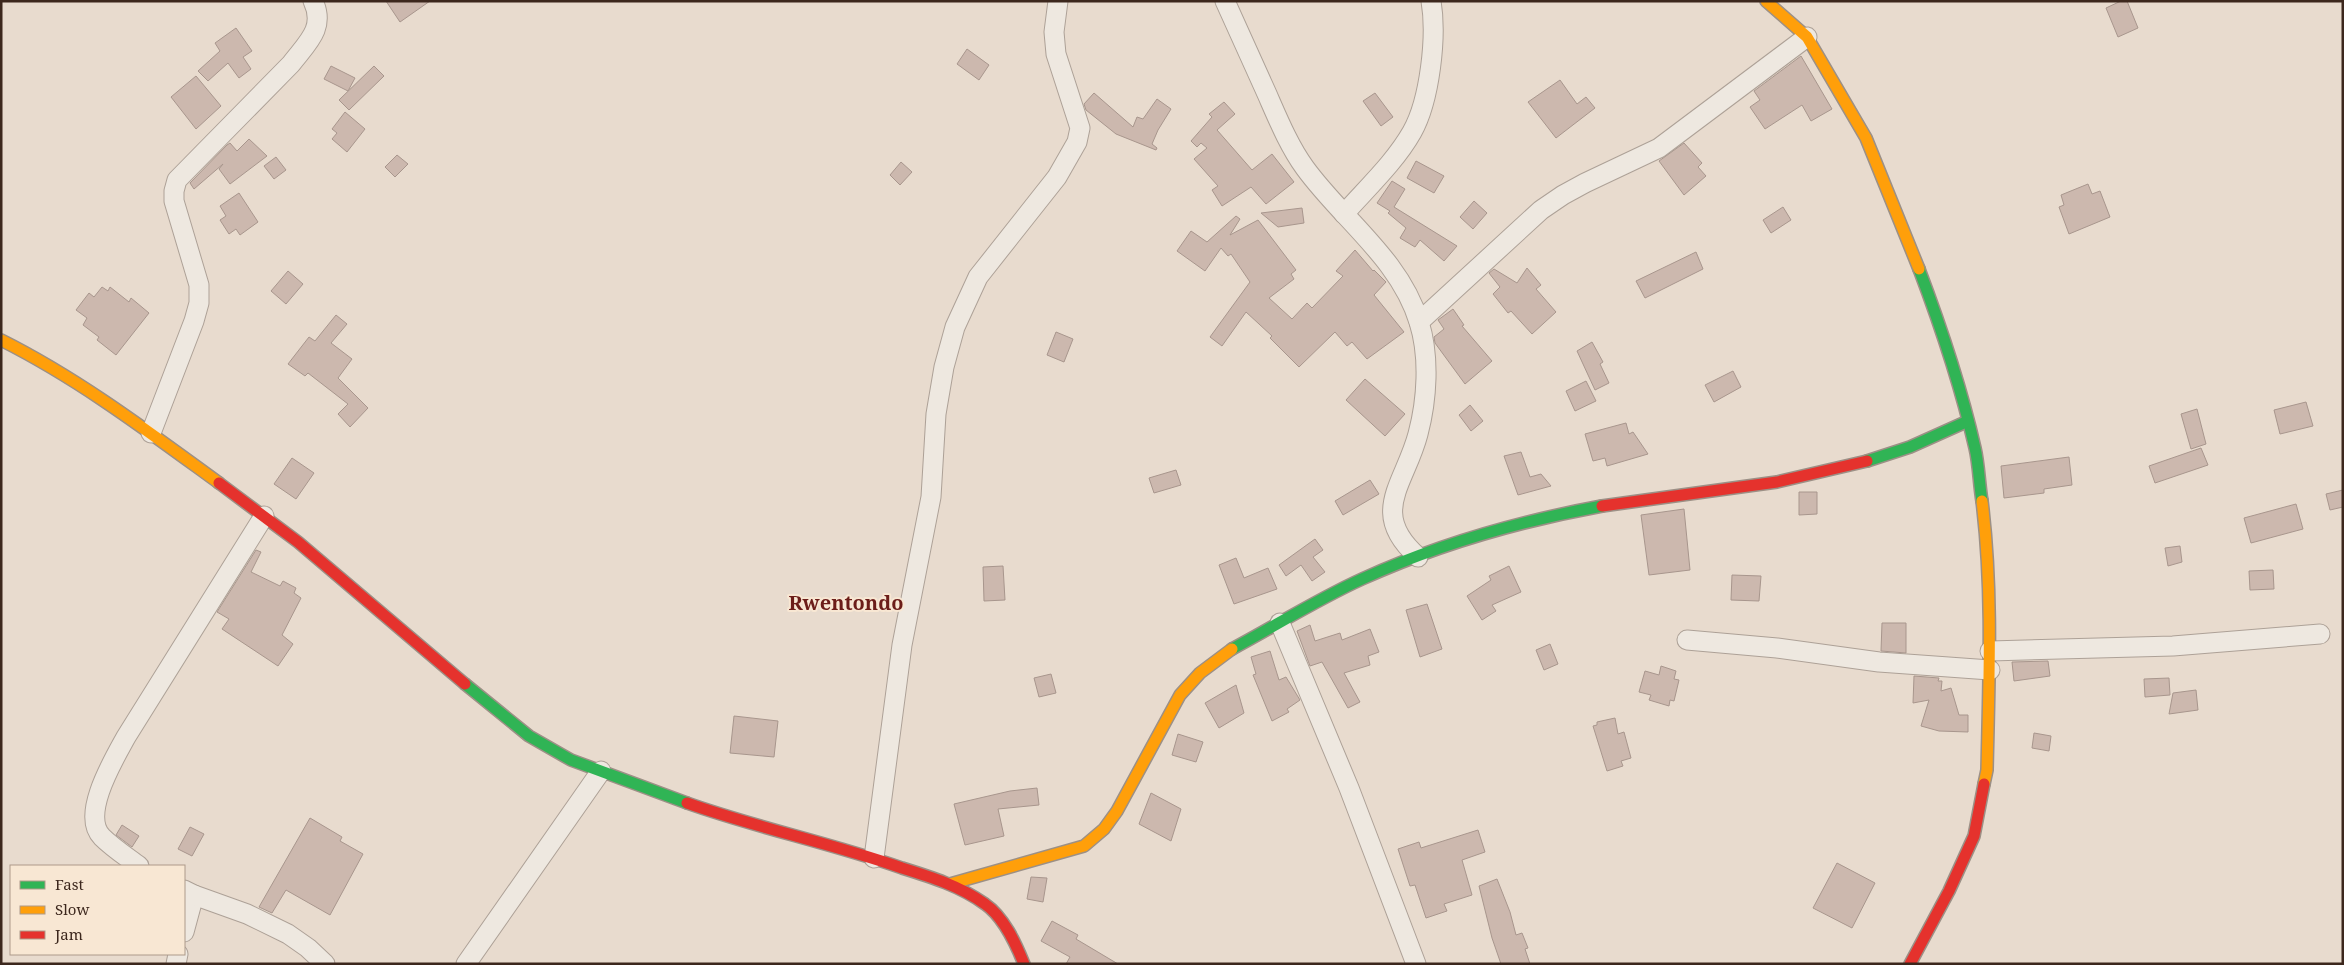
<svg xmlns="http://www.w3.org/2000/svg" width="2344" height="965" viewBox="0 0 2344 965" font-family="'Noto Serif',serif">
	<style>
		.building { fill: #ccb8ae; stroke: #a8968d }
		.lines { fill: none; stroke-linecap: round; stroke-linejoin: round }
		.street-casing { stroke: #ada197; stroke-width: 21 }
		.fast-casing { stroke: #9c9086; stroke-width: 14 }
		.slow-casing { stroke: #9c9086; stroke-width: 14 }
		.jam-casing { stroke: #9c9086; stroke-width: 14 }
		.street { stroke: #eee8e0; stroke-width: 19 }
		.fast { stroke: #30b455; stroke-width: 11 }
		.slow { stroke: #ff9f0a; stroke-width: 11 }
		.jam { stroke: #e5322d; stroke-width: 11 }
		.labels { text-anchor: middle; stroke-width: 4; stroke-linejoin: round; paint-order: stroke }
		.quarter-label { font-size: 20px; font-weight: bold; fill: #6c1d19; stroke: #f8e7d3 }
	</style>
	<rect width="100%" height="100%" fill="#e8dbce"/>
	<!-- building -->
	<g class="building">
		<polygon points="386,1 430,1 400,22"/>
		<polygon points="2121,1 2127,1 2138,28 2118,37 2106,8"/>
		<polygon points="236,28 252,51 243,57 251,69 239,78 228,63 208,81 198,71 220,51 215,43"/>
		<polygon points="967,49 989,65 979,80 957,64"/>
		<polygon points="1801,56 1832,109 1811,121 1802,105 1765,129 1750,107 1760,100 1754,91"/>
		<polygon points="331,66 355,78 348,91 324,79"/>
		<polygon points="374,66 384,76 349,110 339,100"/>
		<polygon points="196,76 221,106 196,129 171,97"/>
		<polygon points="1560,80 1577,104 1586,97 1595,108 1556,138 1528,102"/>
		<polygon points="1094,93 1133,127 1137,117 1143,119 1157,99 1171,109 1158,130 1152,144 1157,148 1156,150 1116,134 1086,110 1084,104"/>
		<polygon points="1375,93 1393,117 1381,126 1363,101"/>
		<polygon points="1224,102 1235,114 1217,130 1252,170 1272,154 1294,182 1266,204 1251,187 1222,206 1212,190 1218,186 1194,159 1207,148 1201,143 1197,147 1191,141 1212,117 1209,114"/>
		<polygon points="345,112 365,129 347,152 332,139 337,133 332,129"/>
		<polygon points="249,139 267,156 230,184 219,169 223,164 194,189 190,183 227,145 230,143 237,151"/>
		<polygon points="1684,143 1702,163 1698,167 1706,176 1684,195 1659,161"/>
		<polygon points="397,155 408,164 395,177 385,167"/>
		<polygon points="276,157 286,170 274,179 264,166"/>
		<polygon points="1416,161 1444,176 1434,193 1407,178"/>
		<polygon points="901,162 912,172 900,185 890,175"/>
		<polygon points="1392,181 1405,189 1394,207 1457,246 1444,261 1420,240 1415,247 1400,238 1406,228 1388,213 1390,211 1377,203"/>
		<polygon points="2088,184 2092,194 2100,191 2110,217 2069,234 2059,207 2064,205 2061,195"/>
		<polygon points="239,193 258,222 240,235 236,229 229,234 220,220 226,216 220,206"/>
		<polygon points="1474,201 1487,213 1473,229 1460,217"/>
		<polygon points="1783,207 1791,220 1771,233 1763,220"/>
		<polygon points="1302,208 1304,223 1278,227 1261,213"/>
		<polygon points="1236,216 1240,219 1230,235 1258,220 1296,270 1291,274 1294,279 1269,298 1292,319 1307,303 1312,308 1343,276 1336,271 1355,250 1373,271 1374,270 1386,282 1374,295 1404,332 1367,359 1352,342 1347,346 1335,332 1299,367 1270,338 1272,336 1246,312 1222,346 1210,337 1250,282 1231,254 1228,256 1221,248 1205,271 1177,251 1191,231 1207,242"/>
		<polygon points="1696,252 1703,269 1645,298 1636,281"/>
		<polygon points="1527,268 1541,285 1536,289 1556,312 1532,334 1511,311 1508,313 1493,294 1500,287 1489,273 1494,269 1517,283"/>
		<polygon points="288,271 303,284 286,304 271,291"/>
		<polygon points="102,287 108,291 110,287 129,302 131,298 149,313 116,355 97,340 99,337 83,325 87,318 76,310 89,293 94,297"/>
		<polygon points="1453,309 1464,325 1462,326 1492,361 1465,384 1435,343 1434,337 1444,329 1438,320"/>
		<polygon points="336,315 347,324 331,343 352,359 338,378 368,408 350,427 338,414 348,404 308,373 305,376 288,364 309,337 315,341"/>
		<polygon points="1056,332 1073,339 1064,362 1047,355"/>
		<polygon points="1592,342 1603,362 1600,364 1609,383 1595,390 1577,351"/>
		<polygon points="1733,371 1741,387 1714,402 1705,385"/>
		<polygon points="1365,379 1405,414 1385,436 1346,400"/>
		<polygon points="1586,381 1596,401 1575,411 1566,391"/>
		<polygon points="2306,402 2313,426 2280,434 2274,410"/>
		<polygon points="1470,405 1483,421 1471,431 1459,415"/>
		<polygon points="2197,409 2206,444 2191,449 2181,414"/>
		<polygon points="1626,423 1629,434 1633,432 1648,454 1607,466 1605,458 1593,461 1585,434"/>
		<polygon points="2201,448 2208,465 2155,483 2149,466"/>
		<polygon points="1521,452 1530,477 1541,474 1551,486 1518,495 1504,456"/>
		<polygon points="2069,457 2072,485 2044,489 2044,493 2004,498 2001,466"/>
		<polygon points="292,458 314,473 296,499 274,484"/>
		<polygon points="1176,470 1181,485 1154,493 1149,478"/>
		<polygon points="1370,480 1379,494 1343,515 1335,501"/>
		<polygon points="2343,490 2343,507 2330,510 2326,494"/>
		<polygon points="1799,492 1817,492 1817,514 1799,515"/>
		<polygon points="2296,504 2303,529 2251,543 2244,518"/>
		<polygon points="1684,509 1690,570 1649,575 1641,515"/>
		<polygon points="1315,539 1323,550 1313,557 1325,572 1312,581 1301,565 1286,576 1279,565"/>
		<polygon points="2180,546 2182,562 2168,566 2165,548"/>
		<polygon points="256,550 261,552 251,572 280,586 283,581 296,588 294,593 301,598 282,635 293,644 278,666 222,629 229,619 217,612"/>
		<polygon points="1236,558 1244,578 1268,568 1277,589 1234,604 1219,565"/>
		<polygon points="1003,566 1005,600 984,601 983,567"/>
		<polygon points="1509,566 1521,592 1492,605 1496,611 1482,620 1467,596 1491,580 1489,576"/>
		<polygon points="2273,570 2274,589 2250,590 2249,571"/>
		<polygon points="1732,575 1761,576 1759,601 1731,600"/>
		<polygon points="1427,604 1442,649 1420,657 1406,610"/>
		<polygon points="1882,623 1906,623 1906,653 1881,651"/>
		<polygon points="1310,625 1315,641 1340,633 1342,640 1370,629 1379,652 1368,656 1370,665 1344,673 1360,702 1348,708 1322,662 1310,666 1297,631"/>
		<polygon points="1550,644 1558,664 1544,670 1536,650"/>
		<polygon points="1270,651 1279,680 1286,677 1300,700 1287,709 1289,712 1272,721 1253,675 1256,674 1251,657"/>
		<polygon points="2048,661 2050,676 2014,681 2012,662"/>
		<polygon points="1661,666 1676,671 1674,679 1679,680 1674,701 1670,700 1669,706 1649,700 1651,695 1639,692 1645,671 1659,675"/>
		<polygon points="1051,674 1056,693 1039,697 1034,678"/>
		<polygon points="1914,676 1939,678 1938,681 1942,681 1941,691 1951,688 1959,715 1968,715 1968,732 1939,731 1921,726 1929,700 1913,703"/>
		<polygon points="2169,678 2170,695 2145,697 2144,679"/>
		<polygon points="1236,685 1244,713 1219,728 1205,703"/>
		<polygon points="2196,690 2198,710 2169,714 2173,693"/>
		<polygon points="734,716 778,721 774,757 730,753"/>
		<polygon points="1615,718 1618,734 1624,732 1631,758 1621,761 1623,766 1607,771 1593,726 1597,725 1597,722"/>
		<polygon points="2034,733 2051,736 2049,751 2032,748"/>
		<polygon points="1178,734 1203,742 1196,762 1172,755"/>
		<polygon points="1037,788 1039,805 998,809 1004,836 965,845 954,804 1010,791"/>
		<polygon points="1151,793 1181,809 1171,841 1139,824"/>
		<polygon points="310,818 342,837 340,841 363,854 330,915 286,890 272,913 259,907"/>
		<polygon points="122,825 139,836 132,847 116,835"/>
		<polygon points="190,827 204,834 192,856 178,849"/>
		<polygon points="1478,830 1485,852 1462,860 1472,895 1444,904 1447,911 1426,918 1415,885 1410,886 1398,849 1419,842 1421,848"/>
		<polygon points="1837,863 1875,883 1852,928 1813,908"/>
		<polygon points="1031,877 1047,878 1043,902 1027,899"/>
		<polygon points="1497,879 1510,912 1516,935 1522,933 1528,948 1525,949 1530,964 1501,964 1492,938 1479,886"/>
		<polygon points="1052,921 1078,935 1076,939 1118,964 1066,964 1070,957 1041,941"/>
	</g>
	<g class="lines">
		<defs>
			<g id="street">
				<path d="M1225,1C1239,32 1253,63 1267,94C1278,119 1289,146 1305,168C1342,219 1400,259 1419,322C1430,357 1427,400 1418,434C1405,484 1368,513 1418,557"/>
				<path d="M1344,214C1367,188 1395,162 1412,132C1430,100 1437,36 1431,1"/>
				<polyline points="1419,322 1541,210 1563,195 1585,183 1659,148 1807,37"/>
				<path d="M151,433L194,321L199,303V285L174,201V191L177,180L291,64C307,43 326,28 313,1"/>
				<polyline points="1280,623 1349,788 1416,964"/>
				<polyline points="1687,640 1777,648 1879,662 1990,670"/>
				<polyline points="1990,651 2173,646 2320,634"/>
				<polyline points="874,858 902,645 931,497 936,414 944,367 955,327 978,277 1057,177 1077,142 1080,128 1056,54 1054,32 1058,1"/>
				<path d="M139,866C127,857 113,848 102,837C80,815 114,759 126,737L264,516"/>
				<polyline points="184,890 194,895 184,932"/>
				<polyline points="194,895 247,914 288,934 308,948 325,964"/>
				<polyline points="176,964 178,954"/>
				<polyline points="466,964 601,771"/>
			</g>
			<g id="fast">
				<path d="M1919,269C1941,327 1961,387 1975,448C1979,465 1979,483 1982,501"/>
				<polyline points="1867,461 1910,447 1968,421"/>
				<path d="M1232,649C1275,626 1318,599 1362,579C1439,544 1520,521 1602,506"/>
				<polyline points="465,684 529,736 571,760 687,803"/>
			</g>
			<g id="slow">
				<polyline points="1766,1 1807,37 1866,138 1919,269"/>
				<path d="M1,340C79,379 149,432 219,483"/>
				<path d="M1982,501C1993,590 1989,680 1987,770L1984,784"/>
				<polyline points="950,884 1084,846 1104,829 1117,811 1180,695 1200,673 1232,649"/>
			</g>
			<g id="jam">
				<polyline points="219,483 298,542 465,684"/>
				<polyline points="1602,506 1777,482 1867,461"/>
				<path d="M687,803C757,828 831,843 902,868C931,877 960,886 985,904C1004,917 1016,944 1024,964"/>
				<polyline points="1910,964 1949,891 1974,836 1984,784"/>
			</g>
		</defs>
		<!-- street casing -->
		<use href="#street" class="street-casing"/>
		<!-- fast casing -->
		<use href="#fast" class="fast-casing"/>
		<!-- slow casing -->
		<use href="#slow" class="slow-casing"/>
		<!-- jam casing -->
		<use href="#jam" class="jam-casing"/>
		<!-- street -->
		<use href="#street" class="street"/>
		<!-- fast -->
		<use href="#fast" class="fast"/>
		<!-- slow -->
		<use href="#slow" class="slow"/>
		<!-- jam -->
		<use href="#jam" class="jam"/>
	</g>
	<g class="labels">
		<!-- quarter labels -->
		<g class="quarter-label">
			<text x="846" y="610">Rwentondo</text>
		</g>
	</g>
	<!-- border -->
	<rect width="2344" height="965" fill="none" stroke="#3c271d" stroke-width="5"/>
	<!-- legend -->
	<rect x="10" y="865" width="175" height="90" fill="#f8e7d3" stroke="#ad9a8a"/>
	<rect x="20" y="881" width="25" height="8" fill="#30b455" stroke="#ad9a8a"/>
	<text x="55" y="890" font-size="15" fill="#3c271d">Fast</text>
	<rect x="20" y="906" width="25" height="8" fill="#ff9f0a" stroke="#ad9a8a"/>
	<text x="55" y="915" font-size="15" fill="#3c271d">Slow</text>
	<rect x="20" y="931" width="25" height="8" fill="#e5322d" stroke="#ad9a8a"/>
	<text x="55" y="940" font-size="15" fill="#3c271d">Jam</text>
</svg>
